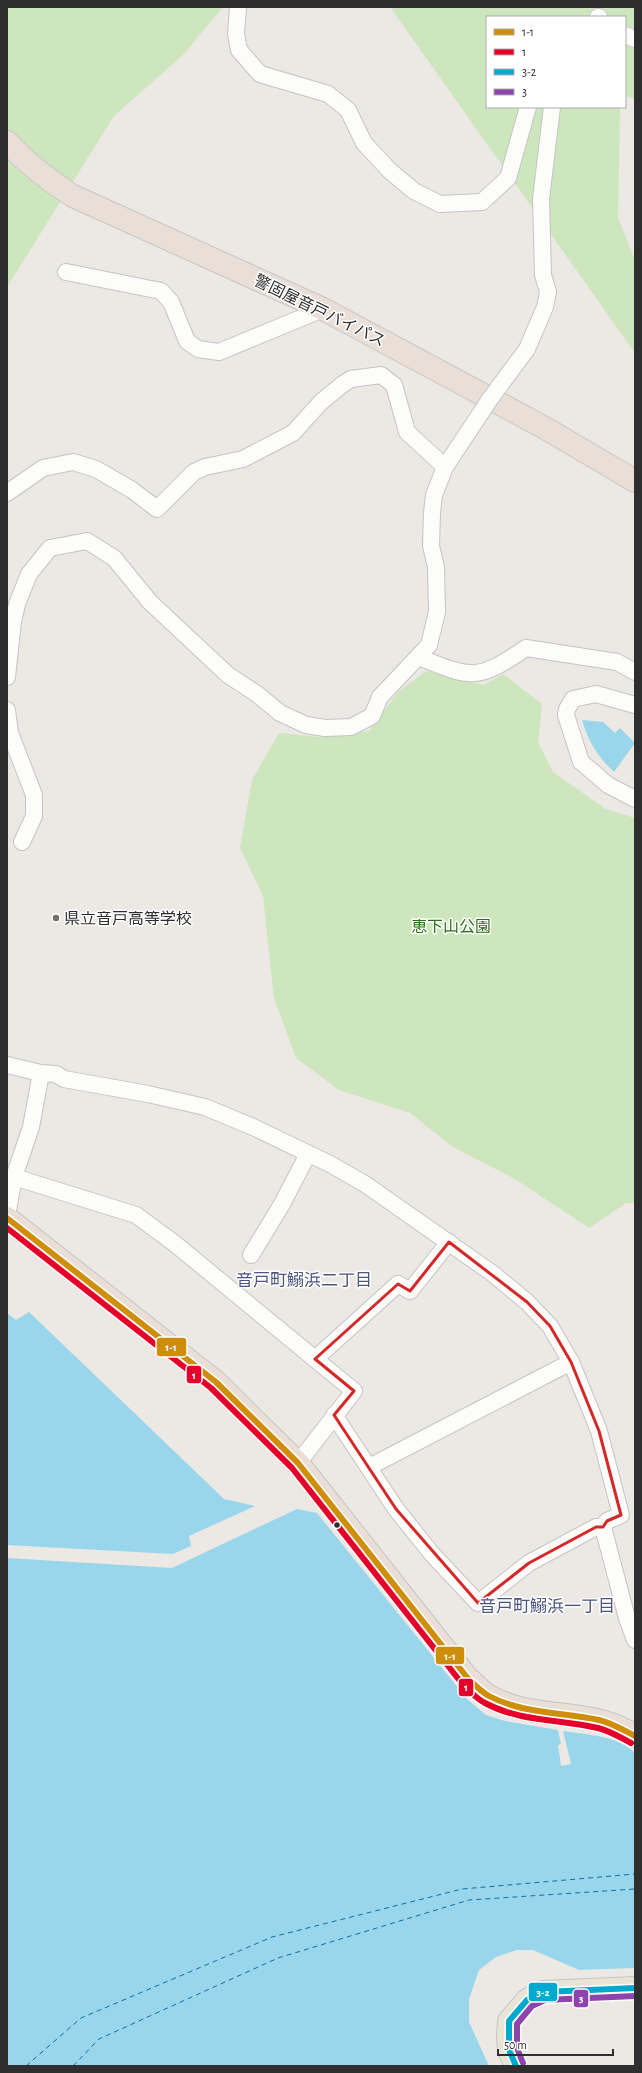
<svg xmlns="http://www.w3.org/2000/svg" width="642" height="2073" viewBox="0 0 642 2073" font-family="'Alegreya Sans','Noto Sans JP',sans-serif">
	<style>
		.green { fill: #cee6be }
		.water { fill: #99d6ec }
		.lines { fill: none; stroke-linecap: round; stroke-linejoin: round }
		.ferry { stroke: #0d6fa3; stroke-width: 1; stroke-dasharray: 5 4; stroke-linecap: butt }
		.street-casing { stroke: #c5c4c5; stroke-width: 18 }
		.primary-casing { stroke: #c6c5c4; stroke-width: 24 }
		.highway-casing { stroke: #c6c5c4; stroke-width: 24 }
		.street { stroke: #fcfcfb; stroke-width: 16 }
		.primary { stroke: #e8e4d6; stroke-width: 22 }
		.highway { stroke: #eadfd6; stroke-width: 22 }
		.street-bridge-casing { stroke: #c5c4c5; stroke-width: 18; stroke-linecap: butt }
		.street-bridge { stroke: #fcfcfb; stroke-width: 16 }
		.bus-1-casing { stroke: #fff; stroke-width: 9 }
		.bus-2-casing { stroke: #fff; stroke-width: 9 }
		.bus-3-casing { stroke: #fff; stroke-width: 9 }
		.bus-4-casing { stroke: #fff; stroke-width: 9 }
		.bus-1 { stroke: #cf8e09; stroke-width: 6 }
		.bus-2 { stroke: #e4002b; stroke-width: 6 }
		.bus-3 { stroke: #00a9ce; stroke-width: 6 }
		.bus-4 { stroke: #8e44ad; stroke-width: 6 }
		.marked { fill: none; stroke: #d62828; stroke-width: 3; stroke-linejoin: round }
		.poi-dot { fill: #706f6e; stroke: #fff; stroke-width: 1.5 }
		.bus-dot { fill: #2e2e2e; stroke: #fff; stroke-width: 1.5 }
		.labels { text-anchor: middle; stroke-width: 3; stroke-linejoin: round; paint-order: stroke }
		.street-label { font-size: 16px; fill: #2e2e2e; stroke: #fff }
		.poi-label { font-size: 16px; fill: #2e2e2e; stroke: #fff; text-anchor: start }
		.park-label { font-size: 16px; fill: #2c6e1b; stroke: #fff }
		.neighbourhood-label { font-size: 17px; fill: #4d5680; stroke: #fff }
		.line-badge { stroke: #fff; stroke-width: 1.5 }
		.badge-label { font-size: 11px; text-anchor: middle; font-weight: bold; fill: #fff }
	</style>
	<rect width="100%" height="100%" fill="#ece8e4"/>
	<!-- green -->
	<g class="green">
		<polygon points="7,7 223,7 183,55 114,116 7,287"/>
		<polygon points="390,7 635,7 635,100 625,95 625,17 487,17 487,107 620,107 618,217 635,261 635,353"/>
		<polygon points="426,671 484,685 503,674 542,704 538,742 553,772 606,809 635,818 635,1203 626,1203 589,1228 515,1179 453,1147 410,1113 339,1090 296,1058 274,998 263,896 240,848 252,780 279,733 319,737 369,731 398,692"/>
	</g>
	<!-- water -->
	<g class="water">
		<path d="M582,720L603,722L615,733L620,728L635,743L614,772C598,757 588,741 582,720Z"/>
		<polygon points="29,1312 224,1499 255,1506 189,1536 191,1546 173,1554 7,1545 7,1313 16,1320"/>
		<path d="M297,1509L317,1513L468,1700L486,1715L505,1721L558,1730L561,1744L558,1745L561,1766L571,1764L563,1731C587,1735 617,1735 635,1753V1968L579,1970L533,1950H517L496,1957L479,1970L469,1999V2022L489,2066H7V1558L172,1568Z"/>
	</g>
	<g class="lines">
		<!-- ferry -->
		<g class="ferry">
			<polyline points="26,2066 81,2018 272,1937 462,1889 635,1874"/>
			<polyline points="73,2066 99,2039 278,1958 469,1900 635,1889"/>
		</g>
		<defs>
			<g id="street">
				<polyline points="238,7 236,34 239,50 260,74 328,94 348,110 364,143 390,171 414,191 440,204 482,202 508,178 528,107"/>
				<polyline points="598,17 599,17"/>
				<polyline points="625,35 635,39"/>
				<polyline points="66,272 161,291 171,302 187,341 198,349 219,352 323,309"/>
				<polyline points="527,349 545,307 548,292 543,275 541,199 552,107"/>
				<polyline points="7,493 43,468 73,462 96,469 132,490 157,509 194,472 205,467 243,459 293,433 321,402 343,384 351,379 381,375 394,385 407,432 445,467"/>
				<path d="M418,657C472,678 476,682 526,648L617,662L635,672"/>
				<polyline points="7,677 13,622 17,604 29,574 50,548 87,541 114,558 150,602 228,675 257,694 280,713 306,725 325,728 351,727 372,716 380,697 429,645 437,612 436,567 431,546 432,513 434,495 445,467 453,455"/>
				<polyline points="635,705 596,694 573,699 567,709 566,715 581,762 608,785 635,799"/>
				<polyline points="7,710 10,733 34,795 34,816 22,842"/>
				<polyline points="7,1065 41,1073 56,1074 64,1079 148,1094 205,1107 253,1127 330,1164 365,1184 492,1273 527,1302 550,1326 571,1362 599,1431 621,1515 607,1521 603,1527 627,1618 635,1640"/>
				<polyline points="14,1177 136,1215 174,1243 354,1391 298,1463"/>
				<polyline points="7,1216 14,1177 31,1127 41,1073"/>
				<polyline points="251,1255 282,1204 308,1154"/>
				<polyline points="315,1359 398,1284 410,1291 449,1242"/>
				<polyline points="334,1415 396,1509 432,1554 478,1603 529,1563 596,1527 603,1527"/>
				<polyline points="369,1467 571,1362"/>
			</g>
			<polyline id="primary" points="516,2066 509,2050 508,2035 509,2021 527,2000 543,1992 635,1988"/>
			<g id="highway">
				<path d="M7,142C27,164 48,180 73,196L323,309L545,428L635,481"/>
				<path d="M7,1218L216,1382L298,1463L466,1676C473,1682 480,1691 489,1696C533,1722 592,1706 635,1736"/>
			</g>
		</defs>
		<!-- street casing -->
		<use href="#street" class="street-casing"/>
		<!-- primary casing -->
		<use href="#primary" class="primary-casing"/>
		<!-- highway casing -->
		<use href="#highway" class="highway-casing"/>
		<!-- street -->
		<use href="#street" class="street"/>
		<!-- primary -->
		<use href="#primary" class="primary"/>
		<!-- highway -->
		<use href="#highway" class="highway"/>
		<defs>
			<polyline id="street-bridge" points="453,455 490,399 527,349"/>
		</defs>
		<!-- street-bridge casing -->
		<use href="#street-bridge" class="street-bridge-casing"/>
		<!-- street-bridge -->
		<use href="#street-bridge" class="street-bridge"/>
		<defs>
			<path id="bus-1" d="M7,1218L216,1382L298,1463L466,1676C473,1683 480,1691 489,1696C523,1714 562,1712 599,1720C612,1723 623,1730 635,1736"/>
			<path id="bus-2" d="M7,1228L211,1388L292,1468L460,1681C468,1689 475,1698 485,1703C520,1722 560,1719 598,1728C610,1731 620,1737 631,1743"/>
			<polyline id="bus-3" points="516,2066 509,2050 509,2021 527,2000 543,1992 635,1988"/>
			<polyline id="bus-4" points="523,2063 517,2048 517,2024 532,2006 545,2000 635,1996"/>
		</defs>
		<!-- bus-1 casing -->
		<use href="#bus-1" class="bus-1-casing"/>
		<!-- bus-2 casing -->
		<use href="#bus-2" class="bus-2-casing"/>
		<!-- bus-3 casing -->
		<use href="#bus-3" class="bus-3-casing"/>
		<!-- bus-4 casing -->
		<use href="#bus-4" class="bus-4-casing"/>
		<!-- bus-1 -->
		<use href="#bus-1" class="bus-1"/>
		<!-- bus-2 -->
		<use href="#bus-2" class="bus-2"/>
		<!-- bus-3 -->
		<use href="#bus-3" class="bus-3"/>
		<!-- bus-4 -->
		<use href="#bus-4" class="bus-4"/>
	</g>
	<!-- marked area -->
	<path class="marked" d="M449,1242L527,1302L550,1326L571,1362L599,1431L621,1515L607,1521L603,1527H596L529,1563L478,1603L396,1509L334,1415L354,1391L315,1359L398,1284L410,1291Z"/>
	<!-- markers -->
	<circle class="poi-dot" cx="56" cy="918" r="4"/>
	<circle class="bus-dot" cx="337" cy="1525" r="3.5"/>
	<g class="labels">
		<!-- street labels -->
		<g class="street-label">
			<text transform="translate(320 310) rotate(26)" y="6">警固屋音戸バイパス</text>
		</g>
		<!-- poi labels -->
		<g class="poi-label">
			<text x="64" y="924">県立音戸高等学校</text>
		</g>
		<!-- park labels -->
		<g class="park-label">
			<text x="451" y="932">恵下山公園</text>
		</g>
		<!-- neighbourhood labels -->
		<g class="neighbourhood-label">
			<text x="304" y="1286">音戸町鰯浜二丁目</text>
			<text x="547" y="1612">音戸町鰯浜一丁目</text>
		</g>
	</g>
	<g class="line-badge">
		<rect x="156" y="1337" width="31" height="20" rx="4" fill="#cf8e09"/>
		<rect x="186" y="1365" width="16" height="19" rx="4" fill="#e4002b"/>
		<rect x="435" y="1646" width="30" height="19" rx="4" fill="#cf8e09"/>
		<rect x="458" y="1678" width="16" height="19" rx="4" fill="#e4002b"/>
		<rect x="528" y="1982" width="30" height="20" rx="4" fill="#00a9ce"/>
		<rect x="573" y="1989" width="16" height="19" rx="4" fill="#8e44ad"/>
	</g>
	<g class="badge-label">
		<text x="171" y="1351">1-1</text>
		<text x="194" y="1379">1</text>
		<text x="450" y="1660">1-1</text>
		<text x="466" y="1691">1</text>
		<text x="543" y="1996">3-2</text>
		<text x="581" y="2002">3</text>
	</g>
	<!-- border -->
	<rect width="642" height="2073" fill="none" stroke="#2e2e2e" stroke-width="16"/>
	<!-- legend -->
	<rect x="486" y="16" width="140" height="92" fill="#ffffff" stroke="#ababab"/>
	<rect x="494" y="29" width="20" height="6" fill="#cf8e09" stroke="#ababab"/>
	<text x="522" y="36" font-size="12" fill="#2e2e2e">1-1</text>
	<rect x="494" y="49" width="20" height="6" fill="#e4002b" stroke="#ababab"/>
	<text x="522" y="56" font-size="12" fill="#2e2e2e">1</text>
	<rect x="494" y="69" width="20" height="6" fill="#00a9ce" stroke="#ababab"/>
	<text x="522" y="76" font-size="12" fill="#2e2e2e">3-2</text>
	<rect x="494" y="89" width="20" height="6" fill="#8e44ad" stroke="#ababab"/>
	<text x="522" y="96" font-size="12" fill="#2e2e2e">3</text>
	<!-- scale -->
	<path d="M498 2049v6h115v-6" fill="none" stroke="#2e2e2e" stroke-width="2"/>
	<text x="504" y="2049" font-size="12" fill="#2e2e2e" stroke="#ffffff" stroke-width="3" paint-order="stroke">50 m</text>
</svg>
